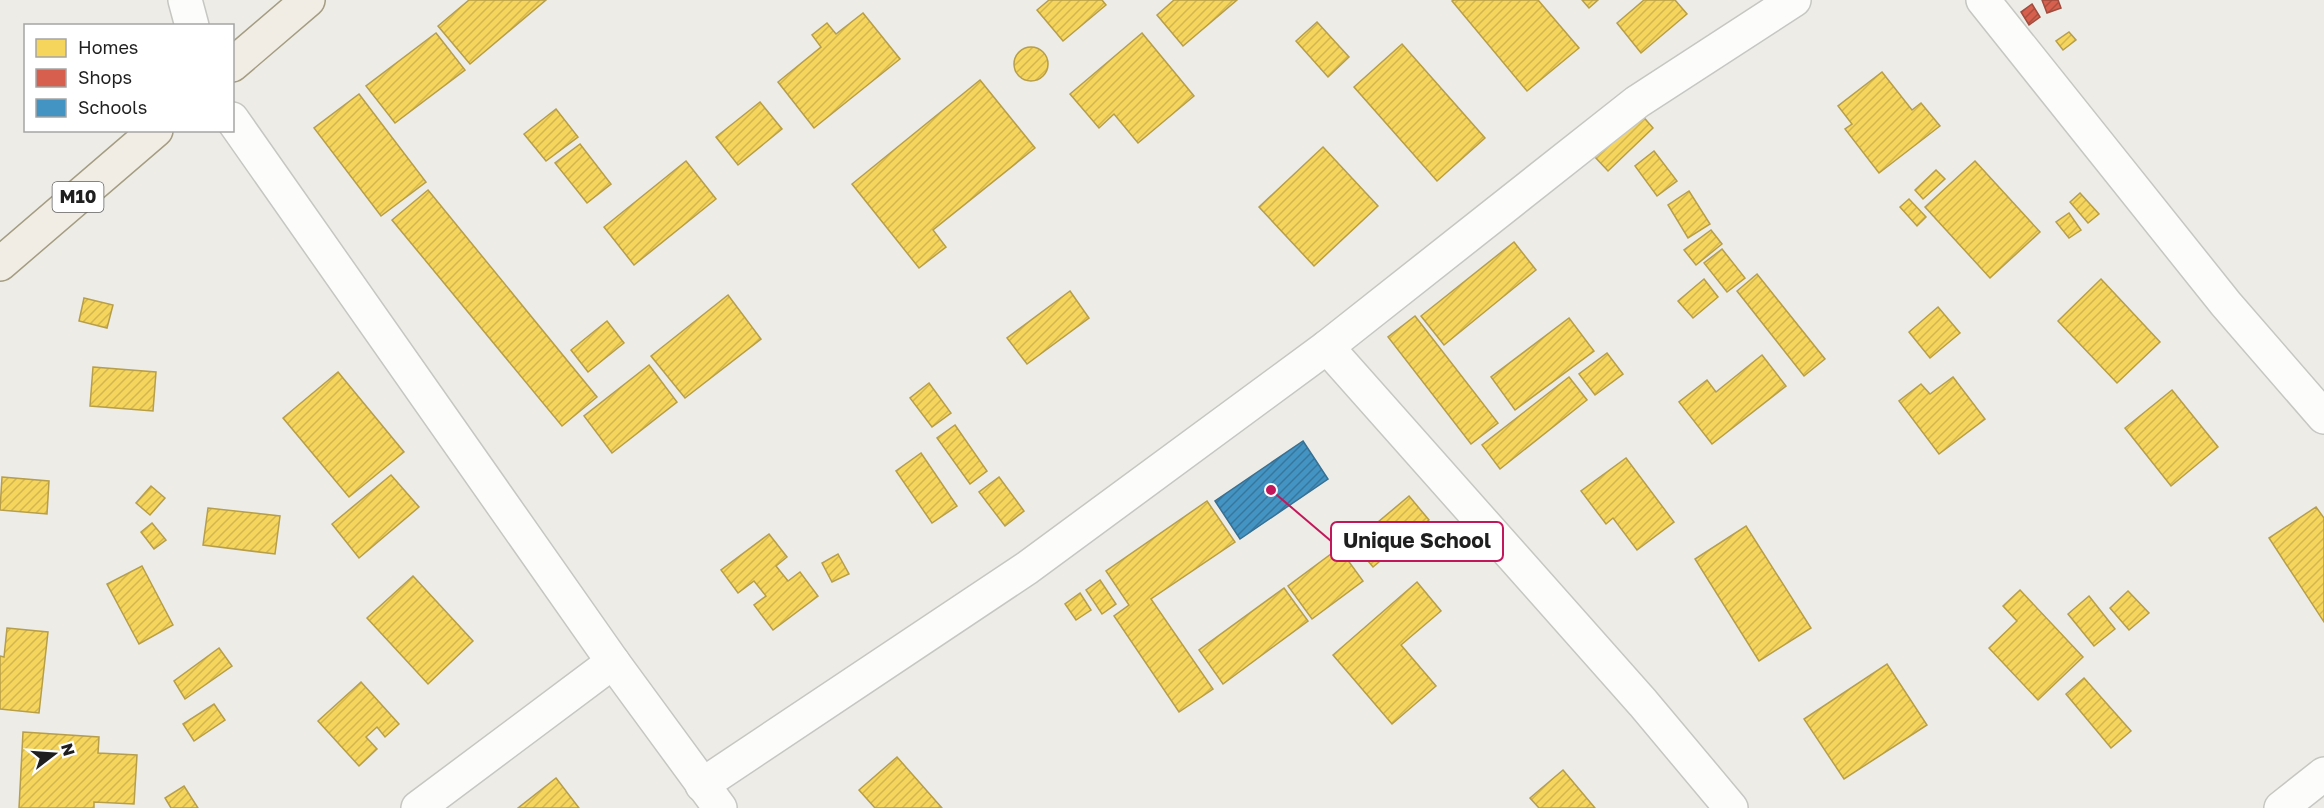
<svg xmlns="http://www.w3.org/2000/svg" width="2324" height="808" viewBox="0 0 2324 808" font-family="'Golos Text',sans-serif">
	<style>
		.homes { fill: url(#homes-hatch); stroke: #b69e4a; stroke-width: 1.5 }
		.shops { fill: url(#shops-hatch); stroke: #9f4c3f; stroke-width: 1.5 }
		.schools { fill: url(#schools-hatch); stroke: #387092; stroke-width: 1.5 }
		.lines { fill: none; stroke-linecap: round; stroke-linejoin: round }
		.street-casing { stroke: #c6c6c3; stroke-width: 36 }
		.primary-casing { stroke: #a49d83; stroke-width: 36 }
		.street { stroke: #fcfcfb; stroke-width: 33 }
		.primary { stroke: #f1ede4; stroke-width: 33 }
		.labels { text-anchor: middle; stroke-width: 6; stroke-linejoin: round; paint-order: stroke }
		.shield { fill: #fff; stroke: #626262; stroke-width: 1.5 }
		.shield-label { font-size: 18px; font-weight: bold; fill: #1f1f1f }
		.leader { fill: none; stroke: #c2185b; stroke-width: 2 }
		.callout-dot { fill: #c2185b; stroke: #fff; stroke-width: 2 }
		.callout { fill: #fff; stroke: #c2185b; stroke-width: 2 }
		.callout-label { font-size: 21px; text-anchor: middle; font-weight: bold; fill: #1f1f1f }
	</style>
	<defs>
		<pattern id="homes-hatch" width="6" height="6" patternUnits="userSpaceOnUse" patternTransform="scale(1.5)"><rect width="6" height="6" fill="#f6d55c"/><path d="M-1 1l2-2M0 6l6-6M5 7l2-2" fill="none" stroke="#d2b650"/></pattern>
		<pattern id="shops-hatch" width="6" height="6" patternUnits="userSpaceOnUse" patternTransform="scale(1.5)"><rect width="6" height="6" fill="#d6604d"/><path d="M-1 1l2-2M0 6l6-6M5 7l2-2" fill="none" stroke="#ad4f3f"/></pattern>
		<pattern id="schools-hatch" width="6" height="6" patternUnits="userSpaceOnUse" patternTransform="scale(1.5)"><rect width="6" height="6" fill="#4393c3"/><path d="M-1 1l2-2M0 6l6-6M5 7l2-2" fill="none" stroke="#37779e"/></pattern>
	</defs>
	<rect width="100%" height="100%" fill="#edece7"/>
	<!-- homes -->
	<g class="homes">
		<polygon points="469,0 546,0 470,64 438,26"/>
		<polygon points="1049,0 1102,0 1106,5 1063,41 1037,10"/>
		<polygon points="1174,0 1237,0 1183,46 1157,15"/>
		<polygon points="1454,0 1538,0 1579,48 1527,91 1452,1"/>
		<polygon points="1582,0 1598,0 1589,8"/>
		<polygon points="1644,0 1675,0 1687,14 1641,53 1617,23"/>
		<polygon points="863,13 900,59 814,128 778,82 821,47 812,35 827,23 836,34"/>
		<polygon points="1317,22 1349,57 1328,77 1296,41"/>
		<polygon points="2069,32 2076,40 2063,50 2056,41"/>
		<polygon points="436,33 465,70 395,123 366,86"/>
		<polygon points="1142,33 1194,96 1138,143 1114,114 1099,128 1070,94"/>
		<polygon points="1402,44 1485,138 1437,181 1354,87"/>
		<circle cx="1031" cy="64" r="17"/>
		<polygon points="1882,72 1912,110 1921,103 1940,126 1879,173 1845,129 1852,124 1838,106"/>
		<polygon points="980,80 1035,148 933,230 946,247 919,268 852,184"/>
		<polygon points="359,94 426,182 381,216 314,128"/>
		<polygon points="760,102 782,129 738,165 716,137"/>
		<polygon points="556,109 578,137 546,161 524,134"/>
		<polygon points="1640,113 1653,128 1608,171 1594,156"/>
		<polygon points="580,144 611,184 587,203 555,163"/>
		<polygon points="1323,147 1378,206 1314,266 1259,207"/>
		<polygon points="1654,151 1677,181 1657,196 1635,166"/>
		<polygon points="686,161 716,199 634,265 604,227"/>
		<polygon points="1975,161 2040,232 1990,278 1925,207"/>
		<polygon points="1936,170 1945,179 1923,199 1915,190"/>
		<polygon points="428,190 597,397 562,426 392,220"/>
		<polygon points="1689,191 1710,224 1688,238 1668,205"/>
		<polygon points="2080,193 2099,214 2088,223 2070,202"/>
		<polygon points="1909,199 1926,217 1917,226 1900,207"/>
		<polygon points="2069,213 2081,230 2069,238 2056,222"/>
		<polygon points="1711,230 1722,244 1696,265 1684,250"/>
		<polygon points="1514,242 1536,270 1444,345 1421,316"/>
		<polygon points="1722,249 1745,278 1727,292 1704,263"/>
		<polygon points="1757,274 1825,359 1804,376 1737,291"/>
		<polygon points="1704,279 1718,297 1693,318 1678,301"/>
		<polygon points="2101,279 2160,342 2117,383 2058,321"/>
		<polygon points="1070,291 1089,318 1027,364 1007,338"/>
		<polygon points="728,295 761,339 685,398 651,356"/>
		<polygon points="84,298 113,305 107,328 79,321"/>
		<polygon points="1938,307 1960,333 1930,358 1909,332"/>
		<polygon points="1415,316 1498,423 1471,444 1388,337"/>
		<polygon points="1569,318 1594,351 1515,410 1491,377"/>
		<polygon points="607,321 624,343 588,372 571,350"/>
		<polygon points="1607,353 1623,374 1595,395 1579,374"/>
		<polygon points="1762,355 1786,386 1712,444 1679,402 1707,380 1716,392"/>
		<polygon points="649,365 677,402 612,453 584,416"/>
		<polygon points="93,367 156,372 153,411 90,406"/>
		<polygon points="338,372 404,452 349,497 283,418"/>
		<polygon points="1569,377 1587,400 1500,469 1482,445"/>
		<polygon points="1953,377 1985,419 1939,454 1899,401 1921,384 1930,394"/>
		<polygon points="929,383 951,413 932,427 910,398"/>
		<polygon points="2172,390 2218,447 2171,486 2125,428"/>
		<polygon points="955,425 987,471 970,484 937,438"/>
		<polygon points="921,453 957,506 932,523 896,471"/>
		<polygon points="1626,458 1674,522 1637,550 1613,518 1606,524 1581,491"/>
		<polygon points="391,475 419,507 359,558 332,524"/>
		<polygon points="2,477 49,481 47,514 0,510"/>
		<polygon points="999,477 1024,511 1005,526 979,492"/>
		<polygon points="151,486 165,498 150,515 136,503"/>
		<polygon points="1409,496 1429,520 1373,567 1353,543"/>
		<polygon points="1207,501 1235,542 1151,599 1213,689 1179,712 1114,616 1129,605 1106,571"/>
		<polygon points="2316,507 2324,518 2324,622 2269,538"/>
		<polygon points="208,508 280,516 275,554 203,545"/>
		<polygon points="152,523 166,540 154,549 141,532"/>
		<polygon points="1746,526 1811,628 1759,661 1695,559"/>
		<polygon points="769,534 787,557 776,566 788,581 800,572 818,596 773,630 754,605 766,596 754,581 738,593 721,570"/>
		<polygon points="1339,548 1363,581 1312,619 1288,586"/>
		<polygon points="838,554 849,574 832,582 822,563"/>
		<polygon points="142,566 173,625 139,644 107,584"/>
		<polygon points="413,576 473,641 428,684 367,618"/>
		<polygon points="1100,580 1116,604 1102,614 1086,590"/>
		<polygon points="1417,582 1441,611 1401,645 1436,686 1392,724 1333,655"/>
		<polygon points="1284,588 1308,621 1223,684 1199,650"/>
		<polygon points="2020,590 2083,657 2038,700 1989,648 2017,621 2003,606"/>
		<polygon points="2128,591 2149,613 2129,630 2110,608"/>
		<polygon points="1080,593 1091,610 1076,620 1065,604"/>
		<polygon points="2089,596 2115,629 2094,646 2068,614"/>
		<polygon points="7,628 48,632 39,713 0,709 0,656 4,657"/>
		<polygon points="219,648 232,666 185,699 174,681"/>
		<polygon points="1887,664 1927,725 1844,779 1804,719"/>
		<polygon points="2084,678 2131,731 2111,748 2066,694"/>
		<polygon points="361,682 399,724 385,737 377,727 366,737 377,749 359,766 318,721"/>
		<polygon points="214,704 225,720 194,741 183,724"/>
		<polygon points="23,732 99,737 98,753 137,755 134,804 94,802 94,808 19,808"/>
		<polygon points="897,757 942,808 875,808 859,790"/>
		<polygon points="1563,770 1595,808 1539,808 1530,798"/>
		<polygon points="556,778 579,808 518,808"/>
		<polygon points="184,786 198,808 171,808 165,798"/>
	</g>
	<!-- shops -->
	<g class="shops">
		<polygon points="2042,0 2058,0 2061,8 2047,13"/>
		<polygon points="2032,4 2040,17 2029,25 2021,12"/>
	</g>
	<!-- schools -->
	<polygon class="schools" points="1303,441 1328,479 1240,539 1215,501"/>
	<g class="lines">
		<defs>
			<g id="street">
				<polyline points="185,0 192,26"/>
				<polyline points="1983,0 2226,304 2324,417"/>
				<polyline points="232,119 613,662 720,808"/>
				<polyline points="1327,347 1643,703 1731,808"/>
				<polyline points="702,785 1027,568 1327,347 1637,102 1794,0"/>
				<polyline points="418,808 613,662"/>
				<polyline points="2281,808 2324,774"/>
			</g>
			<g id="primary">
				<polyline points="232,65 308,0"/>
				<polyline points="0,264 156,130"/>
			</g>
		</defs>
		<!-- street casing -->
		<use href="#street" class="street-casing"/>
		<!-- primary casing -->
		<use href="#primary" class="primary-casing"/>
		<!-- street -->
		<use href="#street" class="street"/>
		<!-- primary -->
		<use href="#primary" class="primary"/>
	</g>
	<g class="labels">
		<!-- shield labels -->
		<rect class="shield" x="52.5" y="182" width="51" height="30" rx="4.5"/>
		<g class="shield-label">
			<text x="78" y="203">M10</text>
		</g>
	</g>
	<!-- callouts -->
	<path class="leader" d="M1271 490L1331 541"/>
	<circle class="callout-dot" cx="1271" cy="490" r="6"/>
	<rect class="callout" x="1331" y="522" width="172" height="39" rx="6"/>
	<g class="callout-label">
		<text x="1417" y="548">Unique School</text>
	</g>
	<!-- legend -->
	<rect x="24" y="24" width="210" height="108" fill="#ffffff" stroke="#a5a5a5" stroke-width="1.5"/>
	<rect x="36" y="39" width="30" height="18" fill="#f6d55c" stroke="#a5a5a5" stroke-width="1.5"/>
	<text x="78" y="54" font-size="18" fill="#1f1f1f">Homes</text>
	<rect x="36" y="69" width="30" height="18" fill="#d6604d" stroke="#a5a5a5" stroke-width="1.5"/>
	<text x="78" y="84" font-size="18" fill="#1f1f1f">Shops</text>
	<rect x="36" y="99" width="30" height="18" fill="#4393c3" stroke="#a5a5a5" stroke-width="1.5"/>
	<text x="78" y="114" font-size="18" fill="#1f1f1f">Schools</text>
	<!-- north arrow -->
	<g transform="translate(54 754) rotate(73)" stroke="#ffffff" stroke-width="4.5" paint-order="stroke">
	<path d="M0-4.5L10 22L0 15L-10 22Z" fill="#1f1f1f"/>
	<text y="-9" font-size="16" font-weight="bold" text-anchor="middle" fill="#1f1f1f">N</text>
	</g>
</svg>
